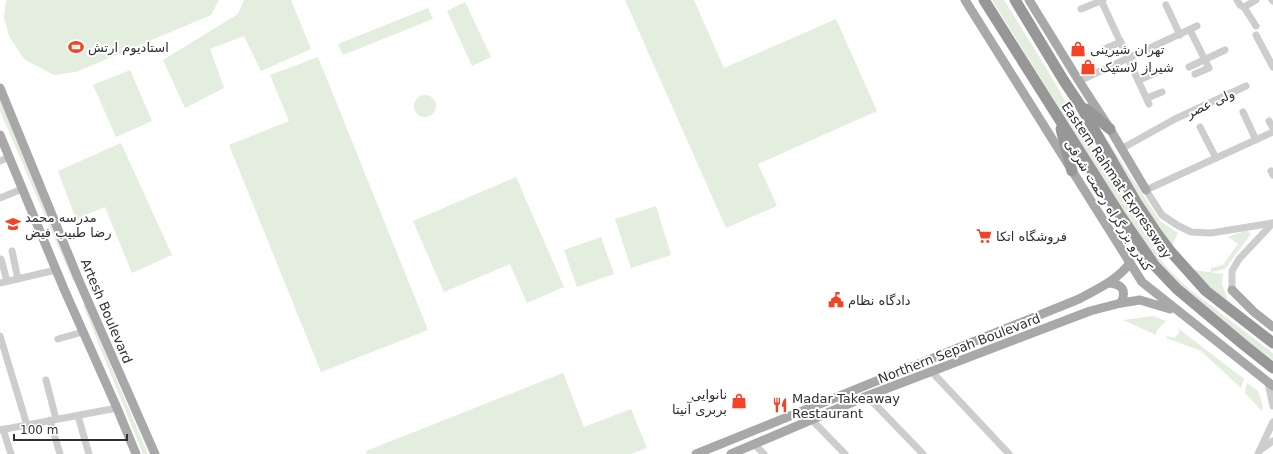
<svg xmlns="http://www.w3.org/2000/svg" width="1273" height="454" viewBox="0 0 1273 454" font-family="'DejaVu Sans',Vazirmatn,sans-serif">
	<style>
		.green { fill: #e3eede }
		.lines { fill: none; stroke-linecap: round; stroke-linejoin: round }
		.minor { stroke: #cdcdcd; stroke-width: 7 }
		.major { stroke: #a8a8a8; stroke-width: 9 }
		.highway { stroke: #979797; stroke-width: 11 }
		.labels { text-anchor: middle; stroke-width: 4; stroke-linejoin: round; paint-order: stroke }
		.poi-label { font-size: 13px; fill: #303030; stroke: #fff; text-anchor: start }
		.street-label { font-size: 13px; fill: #303030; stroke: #fff }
	</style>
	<rect width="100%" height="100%" fill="#fff"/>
	<!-- green -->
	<g class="green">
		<polygon points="6,0 219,0 211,15 76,72 54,75 24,59 9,36 4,17"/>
		<polygon points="244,0 291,0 311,49 261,71 244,36 210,49 224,88 185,108 163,60 238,14"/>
		<polygon points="625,0 694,0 724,68 836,19 877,111 758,164 777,206 726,228"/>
		<polygon points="992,0 1004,0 1045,66 1103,166 1163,263 1173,274 1189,289 1273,353 1273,360 1230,328 1170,277 1135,230"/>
		<polygon points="465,2 491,57 472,66 447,11"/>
		<polygon points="428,8 433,19 343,55 338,44"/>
		<polygon points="318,57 428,330 321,372 229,145 289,121 270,75"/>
		<polygon points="130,70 152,121 116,137 93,85"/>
		<circle cx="425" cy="106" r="11"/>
		<polygon points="0,99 76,281 73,281 0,111"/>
		<polygon points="1102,137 1108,141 1160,221 1178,233 1171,248"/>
		<polygon points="121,143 172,255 132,273 105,207 76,219 58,171"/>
		<polygon points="516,177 564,287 527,303 510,264 444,292 413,221"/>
		<polygon points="656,206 671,255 631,268 615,219"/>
		<polygon points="1247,230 1251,234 1225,269 1211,272 1211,268 1223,265 1238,244 1228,237"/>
		<polygon points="601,237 614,274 577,287 564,250"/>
		<polygon points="1194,270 1223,274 1222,284 1228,300 1216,293 1193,273"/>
		<polygon points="83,305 85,305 148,454 143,454"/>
		<polygon points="1153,316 1166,321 1157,330 1156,335 1123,320"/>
		<polygon points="1179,329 1244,379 1241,388 1201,351 1166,338 1167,336 1174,338 1179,333"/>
		<polygon points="563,373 584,427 631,409 647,448 631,454 367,454 366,451"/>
		<polygon points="1247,383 1258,391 1262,404 1263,410 1260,409 1245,393"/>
	</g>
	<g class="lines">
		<!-- minor -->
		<g class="minor">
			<polyline points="1101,0 1149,104"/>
			<polyline points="1237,0 1240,5 1244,7 1256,26"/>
			<polyline points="1272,0 1273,1"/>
			<polyline points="1166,5 1180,35"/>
			<polyline points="1244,7 1256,0"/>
			<polyline points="1081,9 1103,0"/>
			<polyline points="1190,30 1209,68 1195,74"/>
			<polyline points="1256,35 1273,67"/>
			<polyline points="1104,49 1121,42"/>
			<polyline points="1189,67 1225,50"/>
			<polyline points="1139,80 1155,73"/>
			<polyline points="1079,81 1197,26"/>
			<polyline points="1147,98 1162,92"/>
			<polyline points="1243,112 1256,140"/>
			<polyline points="1269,121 1273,128"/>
			<polyline points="1200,127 1216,158"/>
			<polyline points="1121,149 1175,119 1246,86"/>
			<polyline points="0,161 9,157"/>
			<polyline points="1271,171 1273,175"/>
			<polyline points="0,198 22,189"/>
			<polyline points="1273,223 1211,233 1191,232 1177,225 1162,215 1146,190 1273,132"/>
			<polyline points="12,251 18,279"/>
			<polyline points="1,259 7,281"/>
			<polyline points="0,283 56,270"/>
			<polyline points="1232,290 1232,271 1239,259 1273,223"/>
			<polyline points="0,336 27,425"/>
			<polyline points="58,339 83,332"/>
			<polyline points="932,372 1009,454"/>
			<polyline points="46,380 56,419"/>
			<polyline points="1268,383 1273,406"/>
			<polyline points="867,396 923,454"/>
			<polyline points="78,416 89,454"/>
			<polyline points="50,420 60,454"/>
			<polyline points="812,420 845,454"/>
			<polyline points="3,429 11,454"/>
			<polyline points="0,430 117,408"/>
			<polyline points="755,445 764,454"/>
			<polyline points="1260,450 1273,441"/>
			<polyline points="1258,454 1273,422"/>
		</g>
		<!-- major -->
		<g class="major">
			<polyline points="965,0 1142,282 1273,386"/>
			<polyline points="1029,0 1079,81 1110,129 1146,190"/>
			<polyline points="0,88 80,283 155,454"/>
			<polyline points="0,135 64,289 117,408 136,454"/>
			<path d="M1109,283C1122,284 1127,290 1121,303"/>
			<polyline points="1232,290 1254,312 1273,327"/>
			<path d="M696,454L1079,299C1099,288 1116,281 1130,263"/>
			<polyline points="731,454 867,396 1090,311 1121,303 1140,300 1170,309"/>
		</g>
		<!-- highway -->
		<g class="highway">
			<polyline points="984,0 1120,215 1155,266 1177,289 1244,345 1273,368"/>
			<polyline points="1015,0 1064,81 1080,105 1136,202 1156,232 1171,252 1206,291 1273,343"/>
			<polyline points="1086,109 1110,129"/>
			<polyline points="1061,129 1072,171"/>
		</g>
	</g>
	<!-- icons -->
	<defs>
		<symbol id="stadium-bare" viewBox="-9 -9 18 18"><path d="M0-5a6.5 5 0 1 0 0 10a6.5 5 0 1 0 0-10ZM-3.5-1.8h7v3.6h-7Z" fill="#f44226" stroke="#fff" stroke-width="2.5" paint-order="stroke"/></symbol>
		<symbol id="shop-bare" viewBox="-9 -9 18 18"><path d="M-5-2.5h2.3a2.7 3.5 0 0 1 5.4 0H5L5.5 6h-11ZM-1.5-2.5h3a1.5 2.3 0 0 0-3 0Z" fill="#f44226" stroke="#fff" stroke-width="2.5" paint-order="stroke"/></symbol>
		<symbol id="school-bare" viewBox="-9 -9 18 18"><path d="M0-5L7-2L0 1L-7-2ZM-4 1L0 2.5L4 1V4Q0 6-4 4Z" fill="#f44226" stroke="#fff" stroke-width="2.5" paint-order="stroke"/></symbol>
		<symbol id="supermarket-bare" viewBox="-9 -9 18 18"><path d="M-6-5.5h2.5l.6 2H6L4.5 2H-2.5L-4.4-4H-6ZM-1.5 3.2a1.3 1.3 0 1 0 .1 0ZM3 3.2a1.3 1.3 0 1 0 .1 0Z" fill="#f44226" stroke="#fff" stroke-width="2.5" paint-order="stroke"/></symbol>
		<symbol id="civic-bare" viewBox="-9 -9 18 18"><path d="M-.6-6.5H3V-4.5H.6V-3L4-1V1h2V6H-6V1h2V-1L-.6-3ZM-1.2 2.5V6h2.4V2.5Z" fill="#f44226" stroke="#fff" stroke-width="2.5" paint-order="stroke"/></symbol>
		<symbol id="restaurant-bare" viewBox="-9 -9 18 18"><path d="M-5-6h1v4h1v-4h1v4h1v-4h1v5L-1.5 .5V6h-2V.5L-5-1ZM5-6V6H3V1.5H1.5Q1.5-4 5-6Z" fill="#f44226" stroke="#fff" stroke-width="2.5" paint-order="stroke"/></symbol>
	</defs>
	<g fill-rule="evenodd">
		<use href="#stadium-bare" x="65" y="36" width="22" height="22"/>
		<use href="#shop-bare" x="1067" y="38" width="22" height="22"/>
		<use href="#shop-bare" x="1077" y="56" width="22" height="22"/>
		<use href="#school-bare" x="2" y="213" width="22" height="22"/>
		<use href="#supermarket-bare" x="973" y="225" width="22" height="22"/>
		<use href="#civic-bare" x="825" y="289" width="22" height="22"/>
		<use href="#shop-bare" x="728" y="390" width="22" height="22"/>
		<use href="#restaurant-bare" x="769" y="394" width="22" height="22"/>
	</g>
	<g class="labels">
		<!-- poi labels -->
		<g class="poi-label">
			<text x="88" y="52">استادیوم ارتش</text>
			<text x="1090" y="54">تهران شیرینی</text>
			<text x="1100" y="72">شیراز لاستیک</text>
			<text x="25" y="222">مدرسه محمد<tspan x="25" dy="15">رضا طبیب فیض</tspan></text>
			<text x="996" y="241">فروشگاه اتکا</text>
			<text x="848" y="305">دادگاه نظام</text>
			<text x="727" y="399" text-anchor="end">نانوایی<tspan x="727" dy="15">بربری آنیتا</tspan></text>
			<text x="792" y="403">Madar Takeaway<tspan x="792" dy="15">Restaurant</tspan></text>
		</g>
		<!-- street labels -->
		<g class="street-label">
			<text transform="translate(1210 103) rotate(-25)" y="5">ولی عصر</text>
			<text transform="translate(1117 180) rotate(56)" y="5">Eastern Rahmat Expressway</text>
			<text transform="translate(1109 205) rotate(58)" y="5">کندرو بزرگراه رحمت شرقی</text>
			<text transform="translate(107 311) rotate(67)" y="5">Artesh Boulevard</text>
			<text transform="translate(959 348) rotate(-21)" y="5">Northern Sepah Boulevard</text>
		</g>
	</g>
	<!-- scale -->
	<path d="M14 434v6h113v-6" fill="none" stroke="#303030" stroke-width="2"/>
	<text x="20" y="434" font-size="12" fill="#303030" stroke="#ffffff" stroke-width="3" paint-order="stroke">100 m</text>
</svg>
